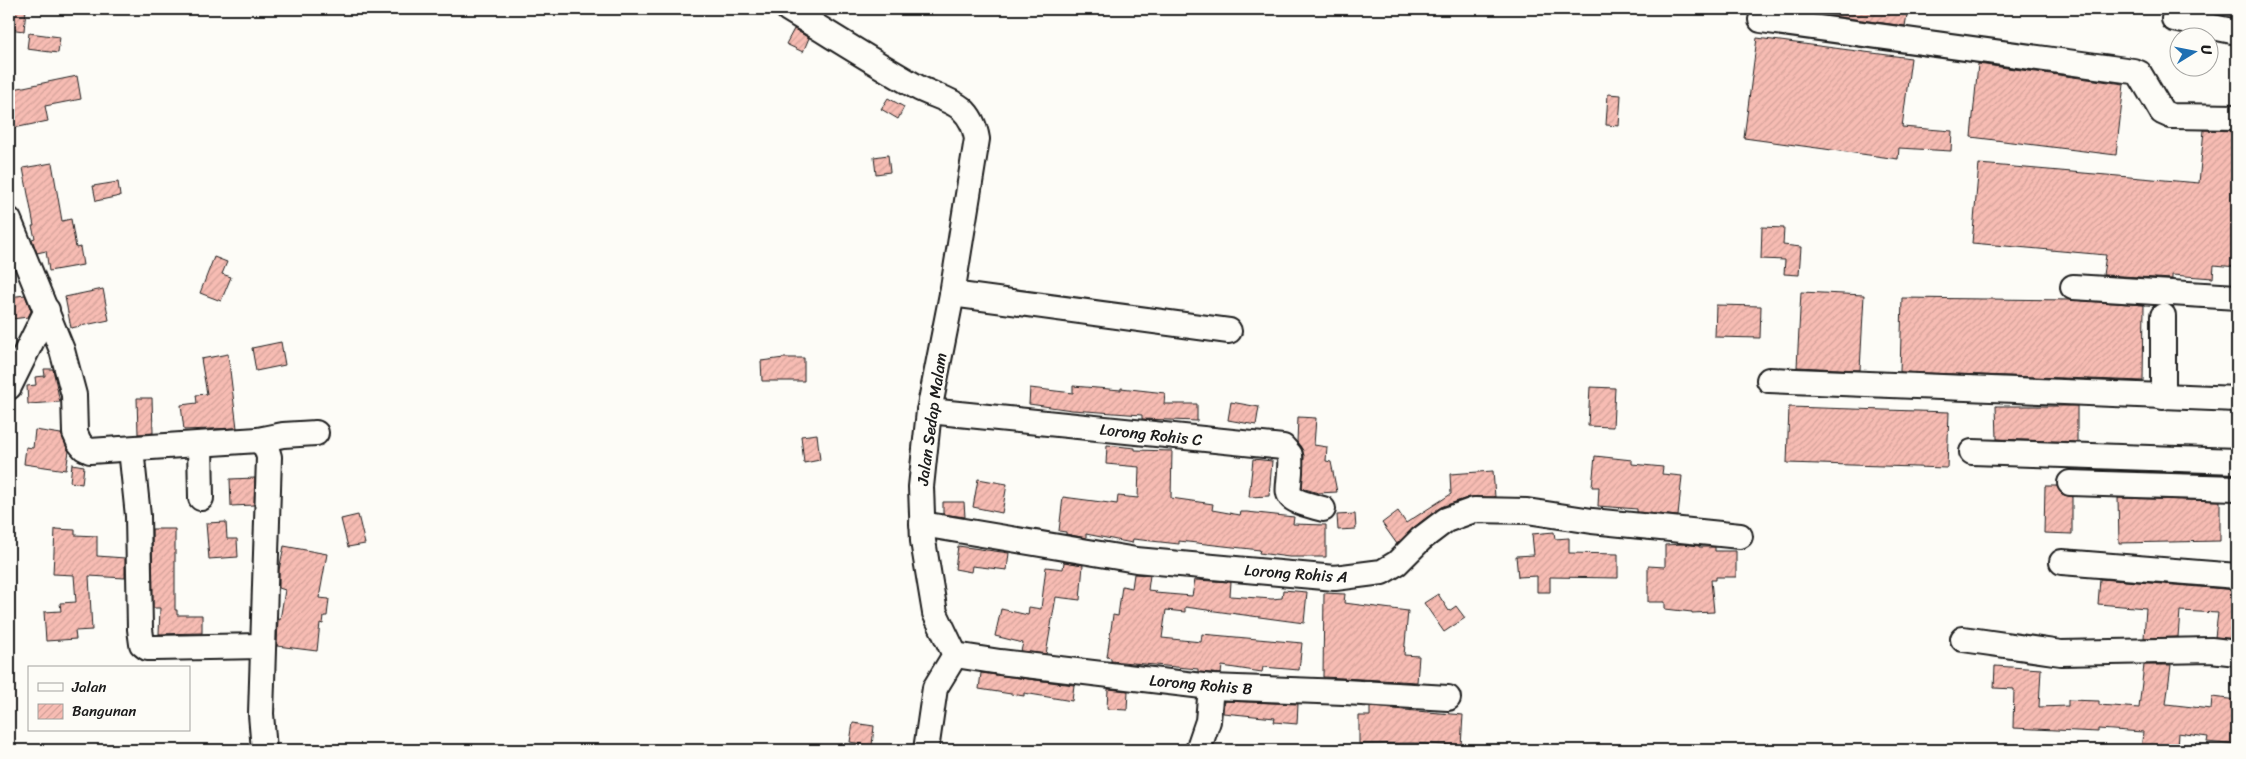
<svg xmlns="http://www.w3.org/2000/svg" width="2246" height="759" viewBox="0 0 2246 759" font-family="Sriracha,sans-serif">
	<style>
		.building { fill: url(#building-hatch); stroke: #1c1c1c }
		.lines { fill: none; stroke-linecap: round; stroke-linejoin: round }
		.minor-casing { stroke: #1c1c1c; stroke-width: 28 }
		.minor { stroke: #fdfcf7; stroke-width: 24 }
		.labels { text-anchor: middle; stroke-width: 5; stroke-linejoin: round; paint-order: stroke }
		.street-label { font-size: 16px; fill: #1c1c1c; stroke: #fdfcf7 }
	</style>
	<defs>
		<pattern id="building-hatch" width="6" height="6" patternUnits="userSpaceOnUse" patternTransform="scale(1.25)"><rect width="6" height="6" fill="#f7bcb3"/><path d="M-1 1l2-2M0 6l6-6M5 7l2-2" fill="none" stroke="#d3a199"/></pattern>
	</defs>
	<rect width="100%" height="100%" fill="#fdfcf7"/>
	<filter id="ink" filterUnits="userSpaceOnUse"><feTurbulence type="fractalNoise" baseFrequency=".02" numOctaves="2"/><feDisplacementMap in="SourceGraphic" scale="10" xChannelSelector="R" yChannelSelector="G"/><feConvolveMatrix kernelMatrix="1 2 1 2 8 2 1 2 1" color-interpolation-filters="sRGB"/></filter>
	<g filter="url(#ink)">
		<!-- building -->
		<g class="building">
			<polygon points="9,9 26,9 24,31 9,29"/>
			<polygon points="1825,9 1908,9 1905,26 1825,15"/>
			<polygon points="794,29 809,38 803,52 786,44"/>
			<polygon points="29,33 60,37 58,53 27,49"/>
			<polygon points="1757,38 1911,58 1902,127 1952,131 1951,151 1899,148 1898,159 1744,138"/>
			<polygon points="1978,64 2124,84 2116,155 1971,137"/>
			<polygon points="77,76 81,99 45,106 48,121 9,129 9,90"/>
			<polygon points="1608,94 1621,95 1619,126 1606,125"/>
			<polygon points="888,98 904,107 898,119 881,109"/>
			<polygon points="2204,130 2237,131 2237,267 2214,265 2213,278 2172,275 2172,279 2105,275 2103,275 2106,255 1972,243 1979,164 2199,183"/>
			<polygon points="888,155 890,172 876,174 874,157"/>
			<polygon points="52,163 62,221 71,219 76,248 80,247 83,265 49,271 46,251 37,253 32,239 35,238 32,226 34,226 23,168"/>
			<polygon points="118,182 120,196 96,201 93,186"/>
			<polygon points="1762,227 1784,228 1783,245 1801,247 1799,275 1784,274 1785,260 1761,259"/>
			<polygon points="214,257 227,262 222,274 231,277 221,301 200,293"/>
			<polygon points="103,289 109,320 71,328 65,297"/>
			<polygon points="1801,292 1864,295 1860,370 1797,367"/>
			<polygon points="25,295 31,311 28,317 12,319 9,297"/>
			<polygon points="1902,298 2070,300 2144,305 2143,381 1900,372"/>
			<polygon points="1716,305 1761,306 1760,338 1715,337"/>
			<polygon points="281,342 285,365 256,371 252,348"/>
			<polygon points="228,354 237,428 184,430 181,405 197,403 196,395 207,394 201,359"/>
			<polygon points="784,358 804,358 804,381 762,381 761,361"/>
			<polygon points="44,369 53,369 60,402 28,404 27,386 36,385 35,377 45,376"/>
			<polygon points="1073,386 1121,390 1121,388 1165,393 1164,404 1197,404 1197,421 1142,419 1142,415 1072,410 1029,404 1030,388 1073,393"/>
			<polygon points="1590,387 1615,388 1613,427 1588,426"/>
			<polygon points="137,398 152,398 153,433 138,434"/>
			<polygon points="1231,402 1259,407 1256,425 1228,420"/>
			<polygon points="1996,406 2077,406 2077,442 1997,439"/>
			<polygon points="1789,407 1949,412 1947,468 1787,463"/>
			<polygon points="1298,417 1316,418 1314,445 1327,447 1326,461 1331,462 1337,492 1318,493 1302,488 1304,455 1297,442"/>
			<polygon points="35,430 61,434 69,451 66,470 24,464 26,447 33,448"/>
			<polygon points="817,434 820,460 804,463 801,436"/>
			<polygon points="1107,445 1135,448 1135,450 1172,451 1171,498 1213,504 1212,510 1240,515 1241,512 1247,512 1294,517 1293,524 1326,525 1326,557 1289,557 1259,553 1260,550 1179,541 1179,544 1133,539 1132,543 1086,534 1086,538 1066,534 1066,532 1059,531 1063,497 1117,504 1118,496 1138,498 1139,467 1106,464"/>
			<polygon points="1595,456 1632,460 1632,464 1663,467 1662,474 1682,476 1678,516 1637,512 1637,509 1598,506 1599,487 1592,487"/>
			<polygon points="1253,459 1272,461 1269,496 1249,497"/>
			<polygon points="72,464 84,466 82,484 70,482"/>
			<polygon points="1493,471 1495,497 1470,497 1441,507 1413,528 1397,544 1382,523 1398,511 1406,523 1451,494 1450,474"/>
			<polygon points="255,478 254,505 231,506 230,479"/>
			<polygon points="978,479 1007,484 1002,513 973,507"/>
			<polygon points="2045,486 2057,486 2062,494 2072,497 2072,534 2044,533"/>
			<polygon points="2118,498 2220,501 2220,541 2119,543"/>
			<polygon points="943,502 964,502 965,517 943,514"/>
			<polygon points="1355,514 1356,529 1338,530 1337,515"/>
			<polygon points="358,515 365,544 348,547 341,519"/>
			<polygon points="226,522 227,539 237,539 238,557 209,559 206,523"/>
			<polygon points="55,529 75,530 75,535 97,536 97,556 125,558 125,578 89,576 92,630 75,631 76,639 46,641 44,612 61,611 60,603 76,602 74,575 53,574"/>
			<polygon points="152,529 175,529 175,610 177,610 177,615 202,615 202,633 159,634 160,608 153,608"/>
			<polygon points="1554,532 1555,539 1569,538 1569,553 1618,554 1618,578 1550,577 1550,592 1537,592 1537,576 1518,577 1516,556 1534,555 1532,534"/>
			<polygon points="1683,544 1699,546 1699,547 1715,547 1715,551 1736,551 1736,577 1716,577 1716,580 1711,580 1714,612 1692,613 1692,612 1665,609 1665,602 1648,602 1648,566 1665,567 1665,545"/>
			<polygon points="284,546 327,554 319,598 329,599 327,616 324,616 323,624 320,623 317,651 277,646 278,619 280,620 285,590 279,588 279,570"/>
			<polygon points="958,546 1009,553 1007,570 972,566 971,572 955,569"/>
			<polygon points="1064,562 1083,565 1080,600 1056,597 1046,654 1021,651 1023,643 995,636 1001,609 1028,615 1029,607 1041,609 1046,567 1063,569"/>
			<polygon points="1134,574 1150,575 1148,590 1156,591 1155,593 1192,596 1195,580 1231,582 1230,596 1272,599 1282,598 1283,590 1307,592 1304,623 1185,607 1185,612 1166,610 1162,638 1201,642 1202,634 1302,643 1299,670 1263,667 1262,672 1222,666 1221,674 1212,673 1198,672 1198,669 1111,661 1111,658 1107,657 1113,615 1118,616 1122,586 1132,588"/>
			<polygon points="2100,579 2237,590 2237,639 2215,637 2218,613 2180,611 2178,637 2144,638 2146,608 2098,604"/>
			<polygon points="1324,593 1345,594 1344,603 1408,611 1404,655 1419,656 1417,682 1323,677"/>
			<polygon points="1438,594 1449,611 1456,606 1465,618 1444,632 1424,603"/>
			<polygon points="2144,665 2171,665 2166,704 2211,709 2212,697 2237,700 2237,745 2207,742 2208,737 2178,733 2177,750 2141,750 2143,732 2098,729 2098,732 2013,728 2014,689 1994,688 1995,666 2041,669 2039,707 2068,706 2068,700 2099,701 2099,705 2139,708"/>
			<polygon points="981,673 1074,685 1072,701 1024,693 1024,696 979,689"/>
			<polygon points="1108,689 1128,691 1127,710 1107,709"/>
			<polygon points="1224,701 1298,704 1297,724 1274,722 1275,718 1223,713"/>
			<polygon points="1370,707 1463,715 1461,746 1413,743 1359,744 1359,716 1370,716"/>
			<polygon points="853,723 874,726 872,746 850,742"/>
		</g>
		<g class="lines">
			<defs>
				<g id="minor">
					<path d="M788,9C831,35 873,62 917,87C931,95 949,98 962,109C971,117 975,127 977,139L952,294L929,411L921,487L923,541L935,613L955,655L935,688L926,750"/>
					<polyline points="2174,19 2237,32"/>
					<polyline points="1761,20 2133,71 2139,73 2142,78 2162,112 2171,116 2237,117"/>
					<polyline points="9,220 62,350 74,395 75,433 79,442 84,448 90,451 258,440 283,435 316,433"/>
					<polyline points="2073,287 2237,297"/>
					<polyline points="952,294 1229,331"/>
					<polyline points="1769,380 2237,399"/>
					<polyline points="9,387 47,310"/>
					<polyline points="2163,397 2163,316"/>
					<path d="M929,411L1283,447L1290,455C1293,497 1273,496 1323,509"/>
					<polyline points="258,440 266,447 269,457 261,714 264,750"/>
					<polyline points="200,444 201,498"/>
					<polyline points="131,449 138,516 140,629 142,644 147,648 155,648 263,646"/>
					<polyline points="1972,452 2237,461"/>
					<polyline points="2070,483 2237,488"/>
					<polyline points="922,524 1136,560 1335,578 1382,572 1397,563 1421,539 1446,520 1474,510 1527,511 1592,521 1740,536"/>
					<polyline points="2062,562 2237,576"/>
					<polyline points="1963,639 2061,653 2211,650 2237,653"/>
					<polyline points="955,655 1000,662 1211,687 1344,692 1448,698"/>
					<polyline points="1198,750 1208,721 1211,687"/>
				</g>
			</defs>
			<!-- minor casing -->
			<use href="#minor" class="minor-casing"/>
			<!-- minor -->
			<use href="#minor" class="minor"/>
		</g>
	</g>
	<g class="labels">
		<!-- street labels -->
		<g class="street-label">
			<text transform="translate(931 419) rotate(-82)" y="6">Jalan Sedap Malam</text>
			<text transform="translate(1151 434) rotate(6)" y="6">Lorong Rohis C</text>
			<text transform="translate(1296 573) rotate(4)" y="6">Lorong Rohis A</text>
			<text transform="translate(1201 684) rotate(5)" y="6">Lorong Rohis B</text>
		</g>
	</g>
	<!-- margin -->
	<rect width="2246" height="759" fill="none" stroke="#fdfcf7" stroke-width="30"/>
	<rect x="15" y="15" width="2216" height="729" fill="none" stroke="#1c1c1c" stroke-width="2" filter="url(#ink)"/>
	<!-- legend -->
	<rect x="28" y="666" width="162" height="65" fill="#fdfcf7" stroke="#a3a29f"/>
	<rect x="38" y="683" width="25" height="8" fill="#fdfcf7" stroke="#a3a29f"/>
	<text x="72" y="692" font-size="15" fill="#1c1c1c">Jalan</text>
	<rect x="38" y="704" width="25" height="15" fill="url(#building-hatch)" stroke="#a3a29f"/>
	<text x="72" y="716" font-size="15" fill="#1c1c1c">Bangunan</text>
	<!-- north arrow -->
	<g transform="translate(2194 52) rotate(80)"><circle r="24" fill="#fdfcf7" stroke="#a3a29f"/>
	<path d="M0-4L9 19L0 12L-9 19Z" fill="#1f6fb2"/>
	<text y="-8" font-size="14" font-weight="bold" text-anchor="middle" fill="#1c1c1c">U</text>
	</g>
</svg>
